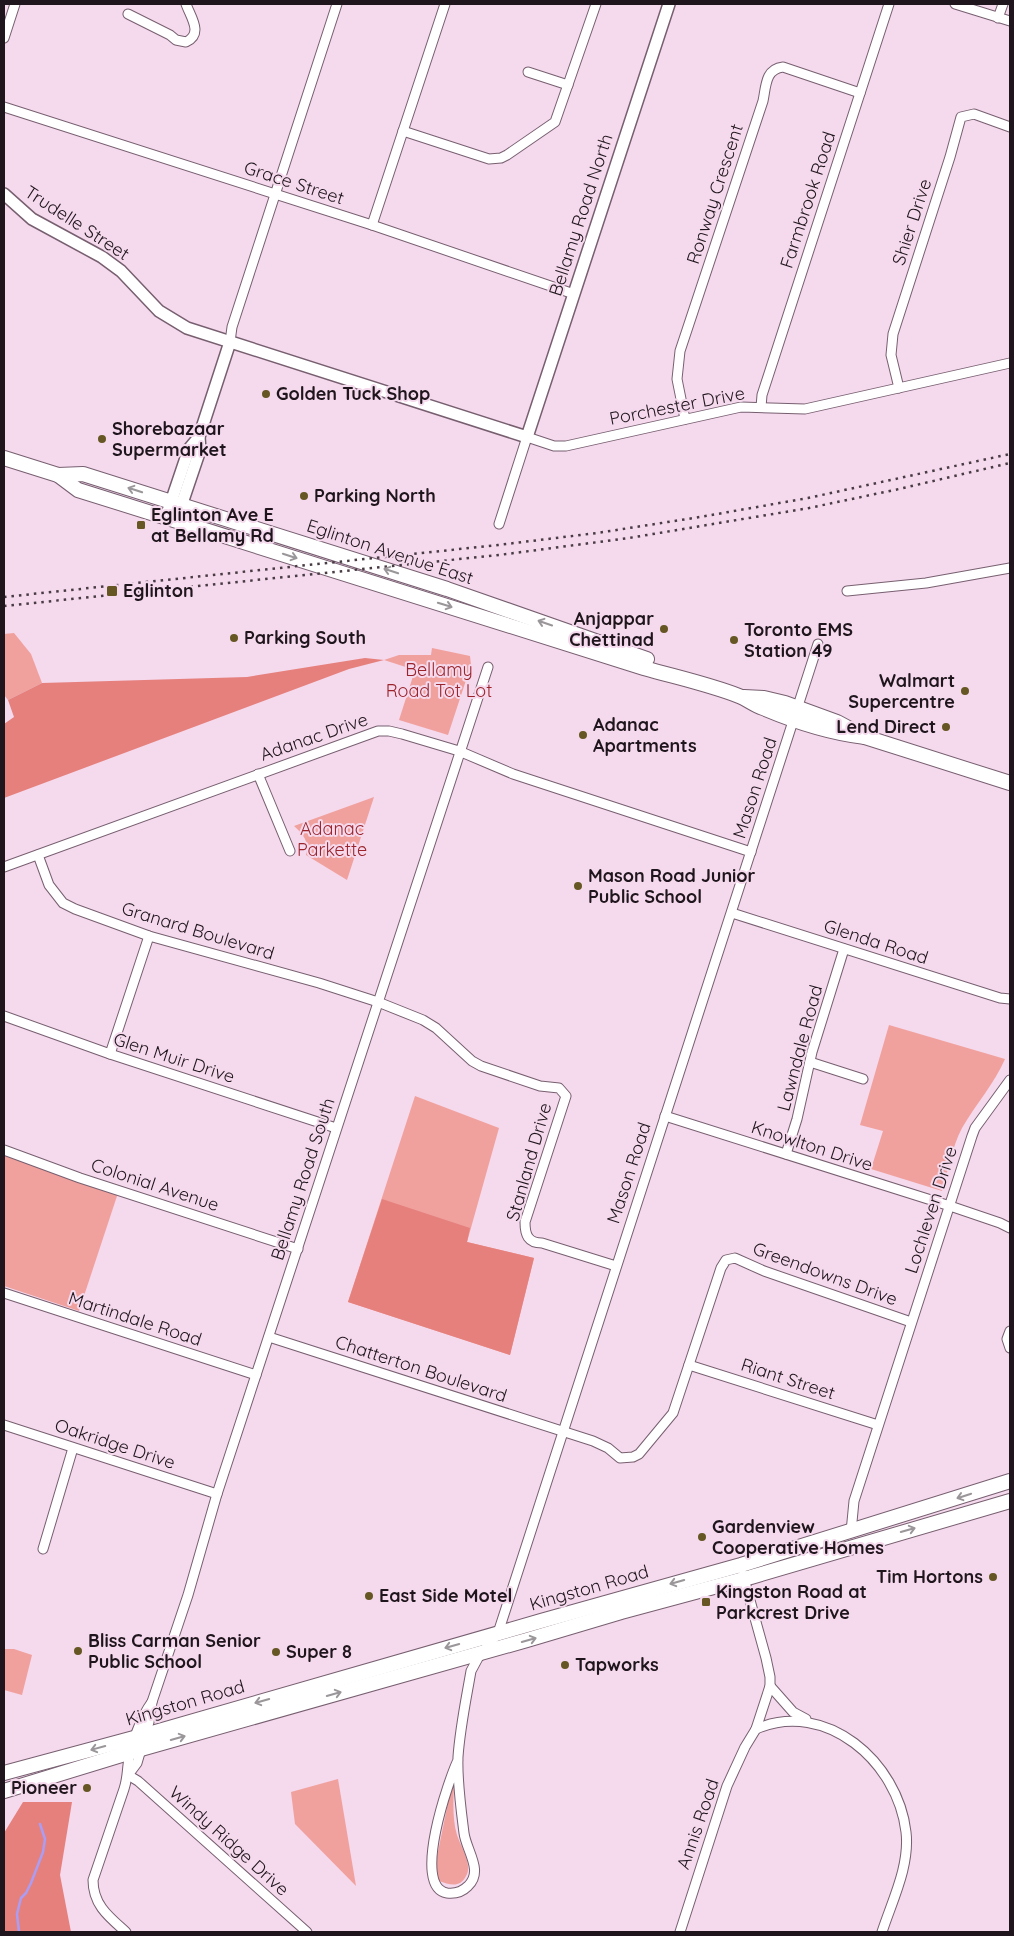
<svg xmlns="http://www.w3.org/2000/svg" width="1014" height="1936" viewBox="0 0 1014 1936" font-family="Quicksand,sans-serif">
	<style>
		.green { fill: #f0a19d }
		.forest { fill: #e5807d }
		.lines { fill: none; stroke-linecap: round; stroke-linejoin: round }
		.stream { stroke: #ab9df4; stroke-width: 2.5 }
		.minor-casing { stroke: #775f70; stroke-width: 11 }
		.tertiary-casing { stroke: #775f70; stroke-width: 14 }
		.primary-casing { stroke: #775f70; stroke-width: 16 }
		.minor { stroke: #fff; stroke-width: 9 }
		.tertiary { stroke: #fff; stroke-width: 11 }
		.primary { stroke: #fff; stroke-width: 14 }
		.rail { stroke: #483b44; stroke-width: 2.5; stroke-dasharray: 2.5 5; stroke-linecap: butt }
		.oneway { stroke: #9a9699 }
		.poi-dot { fill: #655623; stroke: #f5d9ed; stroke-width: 2 }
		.labels { text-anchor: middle; stroke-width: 4; stroke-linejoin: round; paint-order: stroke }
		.street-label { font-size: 18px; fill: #1f151c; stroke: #f5d9ed }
		.poi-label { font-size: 18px; font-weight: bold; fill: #1f151c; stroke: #f5d9ed; text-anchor: start }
		.park-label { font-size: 18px; fill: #9b242b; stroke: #f5d9ed }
	</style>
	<rect width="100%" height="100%" fill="#f5d9ed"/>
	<!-- green -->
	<g class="green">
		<polygon points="14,633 31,654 42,683 8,700 4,695 4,634"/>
		<polygon points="432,648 470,656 471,665 448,735 399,720 415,670 384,660 399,655 431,655"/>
		<path d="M374,797L347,880L306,855C309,841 304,835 294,826Z"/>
		<path d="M889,1025L1005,1059C994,1084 976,1104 962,1128C952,1147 948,1171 942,1191L871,1169L883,1131L860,1125Z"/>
		<polygon points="415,1096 499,1128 467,1242 534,1258 510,1355 348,1302"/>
		<polygon points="4,1154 118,1193 79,1311 4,1286"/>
		<polygon points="4,1649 14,1649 32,1655 22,1695 4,1690"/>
		<path d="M455,1769C454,1790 451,1815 457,1835C461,1847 473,1865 466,1876C460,1888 450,1885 439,1881L434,1871Z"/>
		<polygon points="338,1779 356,1886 295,1824 291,1792"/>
	</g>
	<!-- forest -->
	<g class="forest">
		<polygon points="365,658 384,660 349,669 4,798 4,724 14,717 8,700 42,683 247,677"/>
		<polygon points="382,1199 470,1228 467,1242 534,1258 510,1355 348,1302"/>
		<polygon points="23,1802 72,1802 60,1875 71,1932 4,1932 4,1833"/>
	</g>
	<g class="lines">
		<!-- stream -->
		<polyline class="stream" points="19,1932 17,1914 21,1898 26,1893 31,1883 43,1852 45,1839 40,1824"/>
		<defs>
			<g id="minor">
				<polyline points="955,4 1010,21"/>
				<path d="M128,14L170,35L176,40L186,42C204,34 190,16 186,4"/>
				<polyline points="998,18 1003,4"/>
				<polyline points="4,38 15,4"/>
				<polyline points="528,72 568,85"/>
				<polyline points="4,107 372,225 574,294"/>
				<polyline points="403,131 489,159 501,158 507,155 555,122 596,4"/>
				<polyline points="372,225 445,4"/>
				<polyline points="230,342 232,327 337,4"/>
				<polyline points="899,388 891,355 893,334 950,157 961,117 974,114 1010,127"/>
				<polyline points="761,407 762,395 889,4"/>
				<path d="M685,419L677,379L680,351L763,101C766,87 765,69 783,67L860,93"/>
				<polyline points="499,524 527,437 554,446 566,446 741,407 805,409 1010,363"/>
				<polyline points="847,591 926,583 1010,568"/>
				<polyline points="258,774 290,851"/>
				<path d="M38,855L49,885L63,903L75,909L149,936L319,983L378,1002L423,1020L436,1028L472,1061L481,1066L540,1086L559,1088L566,1096L525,1222C525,1235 528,1243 542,1243L616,1266"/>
				<polyline points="4,867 378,731 389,731 402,734 459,751 513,774 751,852"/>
				<polyline points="732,913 1000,998 1010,999"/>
				<polyline points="4,1016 110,1054 336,1128"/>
				<polyline points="110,1054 149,936"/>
				<polyline points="810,1062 863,1079"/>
				<polyline points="665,1116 950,1206 1000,1223 1010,1228"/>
				<polyline points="4,1150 80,1178 298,1249"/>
				<polyline points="786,1154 797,1119 812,1052 844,949"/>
				<polyline points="4,1293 256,1375"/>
				<polyline points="1010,1331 1007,1339 1010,1348"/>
				<polyline points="269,1337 593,1441 608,1448 620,1458 633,1457 639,1454 673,1413 721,1268 726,1260 735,1258 764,1271 911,1322"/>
				<polyline points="689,1365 878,1425"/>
				<polyline points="4,1425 217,1494"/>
				<polyline points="851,1532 854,1501 972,1136 975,1128 1010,1080"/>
				<polyline points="43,1549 73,1448"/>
				<polyline points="770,1686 793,1712 806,1719"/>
				<path d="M756,1729C826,1699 898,1762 906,1832C910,1866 892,1901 882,1932"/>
				<path d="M458,1760C449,1779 411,1887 447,1893C455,1894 463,1891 468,1886C484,1871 466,1850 464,1833C461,1809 457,1781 458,1757C460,1728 466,1700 471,1671L478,1658L498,1633L818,644"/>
				<polyline points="128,1775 137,1763 149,1722 152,1702 188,1595 217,1494 488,667"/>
				<polyline points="128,1775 138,1781 307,1932"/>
				<path d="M126,1932C109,1917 93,1905 93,1880L124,1789C127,1780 127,1774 128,1765C130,1746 141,1717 152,1702"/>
				<polyline points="680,1932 727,1786 745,1747 756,1729 770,1686 770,1677 766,1658 743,1575"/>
			</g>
			<g id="tertiary">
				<polyline points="4,194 32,219 102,257 121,271 159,311 187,328 527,437 669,4"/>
				<polyline points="166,517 189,449 199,437"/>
				<polyline points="176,521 200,450 199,437 230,342"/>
			</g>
			<g id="primary">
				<path d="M4,458L58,475L78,490L644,668C675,677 708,684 739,696C747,699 754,705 763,708C796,722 830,733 865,737"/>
				<polyline points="58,475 83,474 447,589 647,659"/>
				<polyline points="744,697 764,698 785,703 837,722 865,737 1010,783"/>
				<polyline points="4,1773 145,1735 541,1621 741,1565 1010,1481"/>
				<polyline points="4,1791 141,1749 527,1640 621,1612 751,1577 1010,1501"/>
			</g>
		</defs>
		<!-- minor casing -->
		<use href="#minor" class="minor-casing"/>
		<!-- tertiary casing -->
		<use href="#tertiary" class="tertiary-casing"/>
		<!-- primary casing -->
		<use href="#primary" class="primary-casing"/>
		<!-- minor -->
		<use href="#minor" class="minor"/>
		<!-- tertiary -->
		<use href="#tertiary" class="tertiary"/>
		<!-- primary -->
		<use href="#primary" class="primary"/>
		<!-- rail -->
		<g class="rail">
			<polyline points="4,597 498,545 597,533 700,517 808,498 1010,454"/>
			<polyline points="4,606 499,555 629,538 809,508 899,489 1010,463"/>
		</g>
	</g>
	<!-- one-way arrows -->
	<defs><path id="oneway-shaft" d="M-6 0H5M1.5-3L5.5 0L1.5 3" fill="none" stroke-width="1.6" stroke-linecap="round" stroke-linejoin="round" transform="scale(1.25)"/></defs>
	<g class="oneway">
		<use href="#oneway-shaft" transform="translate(135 490) rotate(-162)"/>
		<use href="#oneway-shaft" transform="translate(290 556) rotate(18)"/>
		<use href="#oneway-shaft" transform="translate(391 571) rotate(-162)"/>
		<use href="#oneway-shaft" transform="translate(445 605) rotate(17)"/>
		<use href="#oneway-shaft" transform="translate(545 623) rotate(-161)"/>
		<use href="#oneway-shaft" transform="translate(964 1496) rotate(162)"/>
		<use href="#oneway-shaft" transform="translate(908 1530) rotate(-16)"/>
		<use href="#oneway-shaft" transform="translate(677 1582) rotate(164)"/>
		<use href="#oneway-shaft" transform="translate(529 1640) rotate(-16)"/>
		<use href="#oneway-shaft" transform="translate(452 1646) rotate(164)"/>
		<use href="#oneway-shaft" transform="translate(334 1694) rotate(-16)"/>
		<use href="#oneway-shaft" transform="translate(262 1701) rotate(164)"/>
		<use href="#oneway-shaft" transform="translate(178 1738) rotate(-16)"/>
		<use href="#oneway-shaft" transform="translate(98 1748) rotate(165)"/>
	</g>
	<!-- markers -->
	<g class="poi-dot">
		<circle cx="266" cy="394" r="5"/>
		<circle cx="102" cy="439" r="5"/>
		<circle cx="304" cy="496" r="5"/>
		<rect x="136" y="520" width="10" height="10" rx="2.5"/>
		<rect x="106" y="585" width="12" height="12" rx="2.5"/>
		<circle cx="664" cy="629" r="5"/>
		<circle cx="234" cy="638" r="5"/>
		<circle cx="734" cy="640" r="5"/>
		<circle cx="965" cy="691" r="5"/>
		<circle cx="946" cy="727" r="5"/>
		<circle cx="583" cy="735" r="5"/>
		<circle cx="578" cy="886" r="5"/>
		<circle cx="702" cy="1537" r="5"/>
		<circle cx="993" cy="1577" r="5"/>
		<circle cx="369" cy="1596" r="5"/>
		<rect x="701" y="1597" width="10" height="10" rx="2.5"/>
		<circle cx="78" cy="1651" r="5"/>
		<circle cx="276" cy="1652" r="5"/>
		<circle cx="565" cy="1665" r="5"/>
		<circle cx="87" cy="1788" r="5"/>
	</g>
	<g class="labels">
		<!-- street labels -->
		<g class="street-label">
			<text transform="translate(294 183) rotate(18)" y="6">Grace Street</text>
			<text transform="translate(715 194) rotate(-72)" y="6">Ronway Crescent</text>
			<text transform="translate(808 200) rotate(-72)" y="6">Farmbrook Road</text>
			<text transform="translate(581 215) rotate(-72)" y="6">Bellamy Road North</text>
			<text transform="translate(912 222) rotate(-72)" y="6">Shier Drive</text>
			<text transform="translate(77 223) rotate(33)" y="6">Trudelle Street</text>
			<text transform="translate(677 406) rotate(-11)" y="6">Porchester Drive</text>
			<text transform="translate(390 552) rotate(18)" y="6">Eglinton Avenue East</text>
			<text transform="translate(314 737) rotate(-19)" y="6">Adanac Drive</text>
			<text transform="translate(755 788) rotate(-72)" y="6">Mason Road</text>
			<text transform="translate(198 931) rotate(17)" y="6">Granard Boulevard</text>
			<text transform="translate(876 942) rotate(18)" y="6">Glenda Road</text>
			<text transform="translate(800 1048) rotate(-75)" y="6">Lawndale Road</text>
			<text transform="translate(174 1058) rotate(18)" y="6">Glen Muir Drive</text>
			<text transform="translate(812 1146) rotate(18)" y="6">Knowlton Drive</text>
			<text transform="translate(529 1162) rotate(-74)" y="6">Stanland Drive</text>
			<text transform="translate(629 1173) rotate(-72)" y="6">Mason Road</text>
			<text transform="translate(303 1179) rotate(-72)" y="6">Bellamy Road South</text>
			<text transform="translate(155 1185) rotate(18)" y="6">Colonial Avenue</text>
			<text transform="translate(931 1210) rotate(-72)" y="6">Lochleven Drive</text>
			<text transform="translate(825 1274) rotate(20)" y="6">Greendowns Drive</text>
			<text transform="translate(135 1319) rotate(18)" y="6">Martindale Road</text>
			<text transform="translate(421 1369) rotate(18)" y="6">Chatterton Boulevard</text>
			<text transform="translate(788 1379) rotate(18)" y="6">Riant Street</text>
			<text transform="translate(115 1444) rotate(18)" y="6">Oakridge Drive</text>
			<text transform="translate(589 1588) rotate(-16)" y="6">Kingston Road</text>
			<text transform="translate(185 1703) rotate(-16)" y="6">Kingston Road</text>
			<text transform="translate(698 1824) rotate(-71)" y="6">Annis Road</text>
			<text transform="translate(229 1841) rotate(42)" y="6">Windy Ridge Drive</text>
		</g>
		<!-- poi labels -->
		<g class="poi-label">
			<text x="276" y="400">Golden Tuck Shop</text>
			<text x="112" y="435">Shorebazaar<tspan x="112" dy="21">Supermarket</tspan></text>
			<text x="314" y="502">Parking North</text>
			<text x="151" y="521">Eglinton Ave E<tspan x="151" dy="21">at Bellamy Rd</tspan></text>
			<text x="123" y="597">Eglinton</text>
			<text x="654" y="625" text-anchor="end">Anjappar<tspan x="654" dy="21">Chettinad</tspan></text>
			<text x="744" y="636">Toronto EMS<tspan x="744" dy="21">Station 49</tspan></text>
			<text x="244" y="644">Parking South</text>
			<text x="955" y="687" text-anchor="end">Walmart<tspan x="955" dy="21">Supercentre</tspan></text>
			<text x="593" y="731">Adanac<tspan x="593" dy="21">Apartments</tspan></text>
			<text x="936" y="733" text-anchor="end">Lend Direct</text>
			<text x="588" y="882">Mason Road Junior<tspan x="588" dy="21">Public School</tspan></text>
			<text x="712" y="1533">Gardenview<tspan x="712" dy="21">Cooperative Homes</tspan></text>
			<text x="983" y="1583" text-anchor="end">Tim Hortons</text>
			<text x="716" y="1598">Kingston Road at<tspan x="716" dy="21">Parkcrest Drive</tspan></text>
			<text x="379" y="1602">East Side Motel</text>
			<text x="88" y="1647">Bliss Carman Senior<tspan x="88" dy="21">Public School</tspan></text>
			<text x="286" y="1658">Super 8</text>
			<text x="575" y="1671">Tapworks</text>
			<text x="77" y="1794" text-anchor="end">Pioneer</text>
		</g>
		<!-- park labels -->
		<g class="park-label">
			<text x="439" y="676">Bellamy<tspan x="439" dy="21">Road Tot Lot</tspan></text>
			<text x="332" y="835">Adanac<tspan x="332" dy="21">Parkette</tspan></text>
		</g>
	</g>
	<!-- border -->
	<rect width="1014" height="1936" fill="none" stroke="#1f151c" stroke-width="10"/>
</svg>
